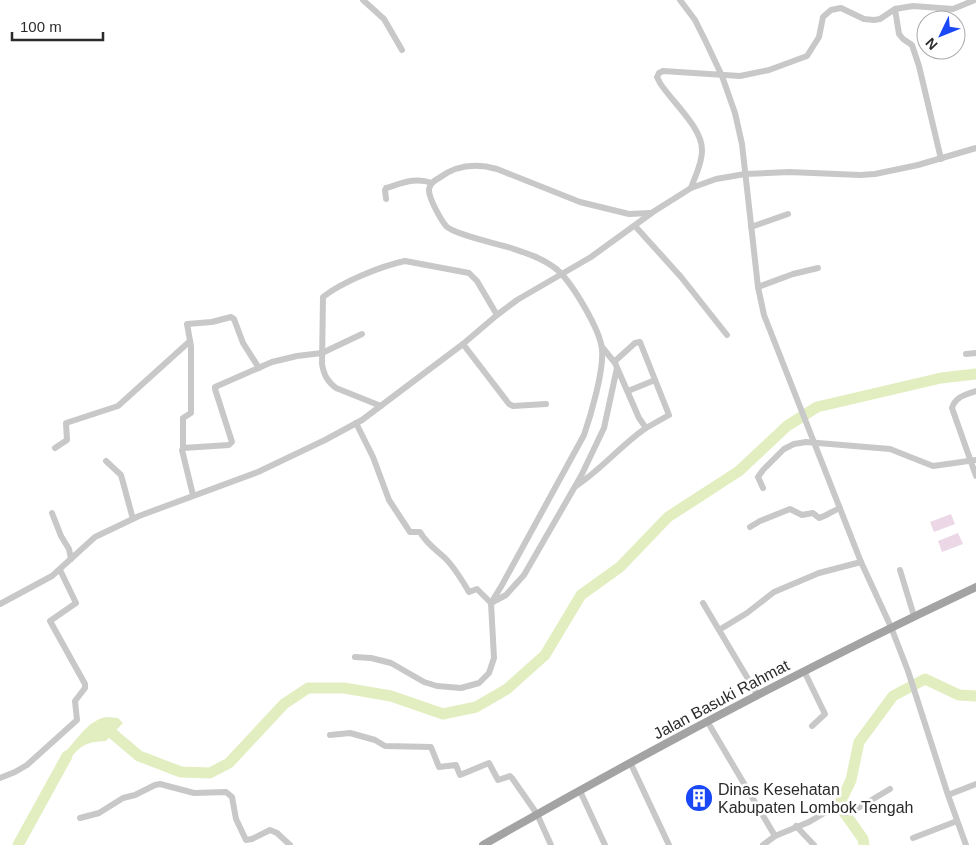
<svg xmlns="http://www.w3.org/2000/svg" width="976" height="845" viewBox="0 0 976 845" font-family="Helvetica,sans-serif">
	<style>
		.green { fill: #ebd7e5 }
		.water { fill: #e2eec0 }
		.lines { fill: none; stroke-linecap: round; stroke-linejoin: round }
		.river { stroke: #e2eec0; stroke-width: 11 }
		.minor { stroke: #c8c8c8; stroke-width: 6 }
		.major { stroke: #a3a3a3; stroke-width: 8 }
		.labels { text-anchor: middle; stroke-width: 5; stroke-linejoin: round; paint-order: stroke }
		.street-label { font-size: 16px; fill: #2b2b2b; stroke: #fff }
		.poi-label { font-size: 16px; fill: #2b2b2b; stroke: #fff; text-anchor: start }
	</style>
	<rect width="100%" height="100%" fill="#fff"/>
	<!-- green -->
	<g class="green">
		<polygon points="951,514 955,524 934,532 930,522"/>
		<polygon points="958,533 963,544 942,552 938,541"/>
	</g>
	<!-- water -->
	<path class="water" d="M107,717L118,718L123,723L106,741C88,742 81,744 70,759L65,752C77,740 89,719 107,717Z"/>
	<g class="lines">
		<!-- river -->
		<g class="river">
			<polyline points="113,734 139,756 181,772 210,773 229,763 284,704 308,688 344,688 391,696 443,714 476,707 507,689 545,655 581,595 620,567 668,517 739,471 787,426 817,407 941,378 976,374"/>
			<polyline points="18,845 67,756"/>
			<polyline points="864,845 863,839 839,805 851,780 859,742 893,696 925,679 959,695 976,696"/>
		</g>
		<!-- minor -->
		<g class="minor">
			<polyline points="363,0 384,19 402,50"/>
			<polyline points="680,0 695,20 706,42 722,76 735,113 742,144 758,287 764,315 861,562 891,627 908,671 948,795 966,845"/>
			<polyline points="895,9 913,6 953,9 975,0"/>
			<path d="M691,188C695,176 702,164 702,151C703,128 672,102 660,83L657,77L659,73L663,71L740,76L769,70L807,56L819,37L823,17L831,10L841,8L864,19L874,20L880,19L895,9L899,34L903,39L912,45L919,66L941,159"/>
			<path d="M386,199L385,190L386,188C403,183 415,177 432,183"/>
			<polyline points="635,226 681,277 727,335"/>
			<polyline points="751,227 788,214"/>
			<polyline points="758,287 793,274 818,268"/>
			<polyline points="463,344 509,404 513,406 546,404"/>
			<polyline points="602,347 615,363 639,418 646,428 669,415 640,342 635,343 614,362"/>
			<polyline points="966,354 976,353"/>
			<polyline points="628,391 655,380"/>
			<path d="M976,391C966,394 955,397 952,408L976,476"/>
			<path d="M381,406L336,388C327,381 324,375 322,364L323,297C342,282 381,266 405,261L469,273L477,281L497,315"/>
			<path d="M356,423L373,457L389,500L410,532H420C426,543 436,550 445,558C455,568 462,580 469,592L477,589L491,603L506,595L524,575L581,476L604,428L617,368"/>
			<polyline points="55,448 67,440 66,423 118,406 190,341"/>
			<polyline points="183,448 183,418 191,413 191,346 187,324 212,322 231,317 234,319 243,343 259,368"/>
			<polyline points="106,461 121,475 133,519"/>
			<path d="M576,486C602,469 621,445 646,428"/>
			<polyline points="763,488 758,477 763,470 784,449 794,444 806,442 890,449 933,466 976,460"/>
			<polyline points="193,495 182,450 183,448 229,445 232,442 215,389 215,387 272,362 297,356 322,353 362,334"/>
			<polyline points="52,513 61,536 69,549 71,559"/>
			<path d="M750,527L760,521L790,509L802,515L813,513L819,518C827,516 832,511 840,508"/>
			<polyline points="900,570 914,616"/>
			<polyline points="703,603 757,694"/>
			<polyline points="0,604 52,576 95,537 139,516 258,472 325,440 362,420 463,344 497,315 517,300 591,257 653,212 691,188 716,179 745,174 789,172 860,175 875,174 918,165 976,148"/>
			<polyline points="719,630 747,613 774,592 819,573 861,562"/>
			<path d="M355,657L371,658L391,663L424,682L437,686L461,688L479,683L489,673L494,658L491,603L502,585L584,435C591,415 604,370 602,350C601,331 571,280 555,268C542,258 526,253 511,248C498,244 453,234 446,226C441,220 428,197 429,189C430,184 435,180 439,178C456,165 476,163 497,169L580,202L629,214L650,213"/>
			<polyline points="804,671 825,714 812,726"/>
			<polyline points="707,721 775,836"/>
			<polyline points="330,735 350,733 375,740 385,746 431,747 439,767 456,765 460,775 489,763 498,780 510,776 512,778 537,814 551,845"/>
			<polyline points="630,762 669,845"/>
			<polyline points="0,778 15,772 27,765 77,720 75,701 85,688 85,684 50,621 76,603 60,570"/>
			<polyline points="580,791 605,845"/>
			<polyline points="948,795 976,784"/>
			<polyline points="80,818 99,813 123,798 135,795 155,785 160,784 194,793 226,792 232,797 236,819 246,840 252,839 270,830 277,833 290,845"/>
			<polyline points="796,826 814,845"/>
			<polyline points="913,838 957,821"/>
			<polyline points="763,845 775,836 809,822 831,809 838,808 844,813 853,811 890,789"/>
		</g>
		<!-- major -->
		<path class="major" d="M483,845C644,753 808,666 976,587"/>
	</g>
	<!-- icons -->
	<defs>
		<symbol id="building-disc" viewBox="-11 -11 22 22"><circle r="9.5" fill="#1a48f6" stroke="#fff"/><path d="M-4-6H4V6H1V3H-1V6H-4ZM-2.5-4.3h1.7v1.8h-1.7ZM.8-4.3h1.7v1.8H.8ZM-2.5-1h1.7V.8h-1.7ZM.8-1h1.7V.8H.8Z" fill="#fff"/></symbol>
	</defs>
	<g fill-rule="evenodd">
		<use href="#building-disc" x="683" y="782" width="32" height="32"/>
	</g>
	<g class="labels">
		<!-- street labels -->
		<g class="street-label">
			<text transform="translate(721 699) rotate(-28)" y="6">Jalan Basuki Rahmat</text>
		</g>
		<!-- poi labels -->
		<g class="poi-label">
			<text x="718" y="795">Dinas Kesehatan<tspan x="718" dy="18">Kabupaten Lombok Tengah</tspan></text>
		</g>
	</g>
	<!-- north arrow -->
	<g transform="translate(941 35) rotate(227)"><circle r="24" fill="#ffffff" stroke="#aaaaaa"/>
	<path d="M0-4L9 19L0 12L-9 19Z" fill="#1a48f6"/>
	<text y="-8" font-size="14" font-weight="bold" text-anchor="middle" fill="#2b2b2b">N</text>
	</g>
	<!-- scale -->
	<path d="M12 32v8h91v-8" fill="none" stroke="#2b2b2b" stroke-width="2.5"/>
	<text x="20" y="32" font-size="15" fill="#2b2b2b" stroke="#ffffff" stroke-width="4" paint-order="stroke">100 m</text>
</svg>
